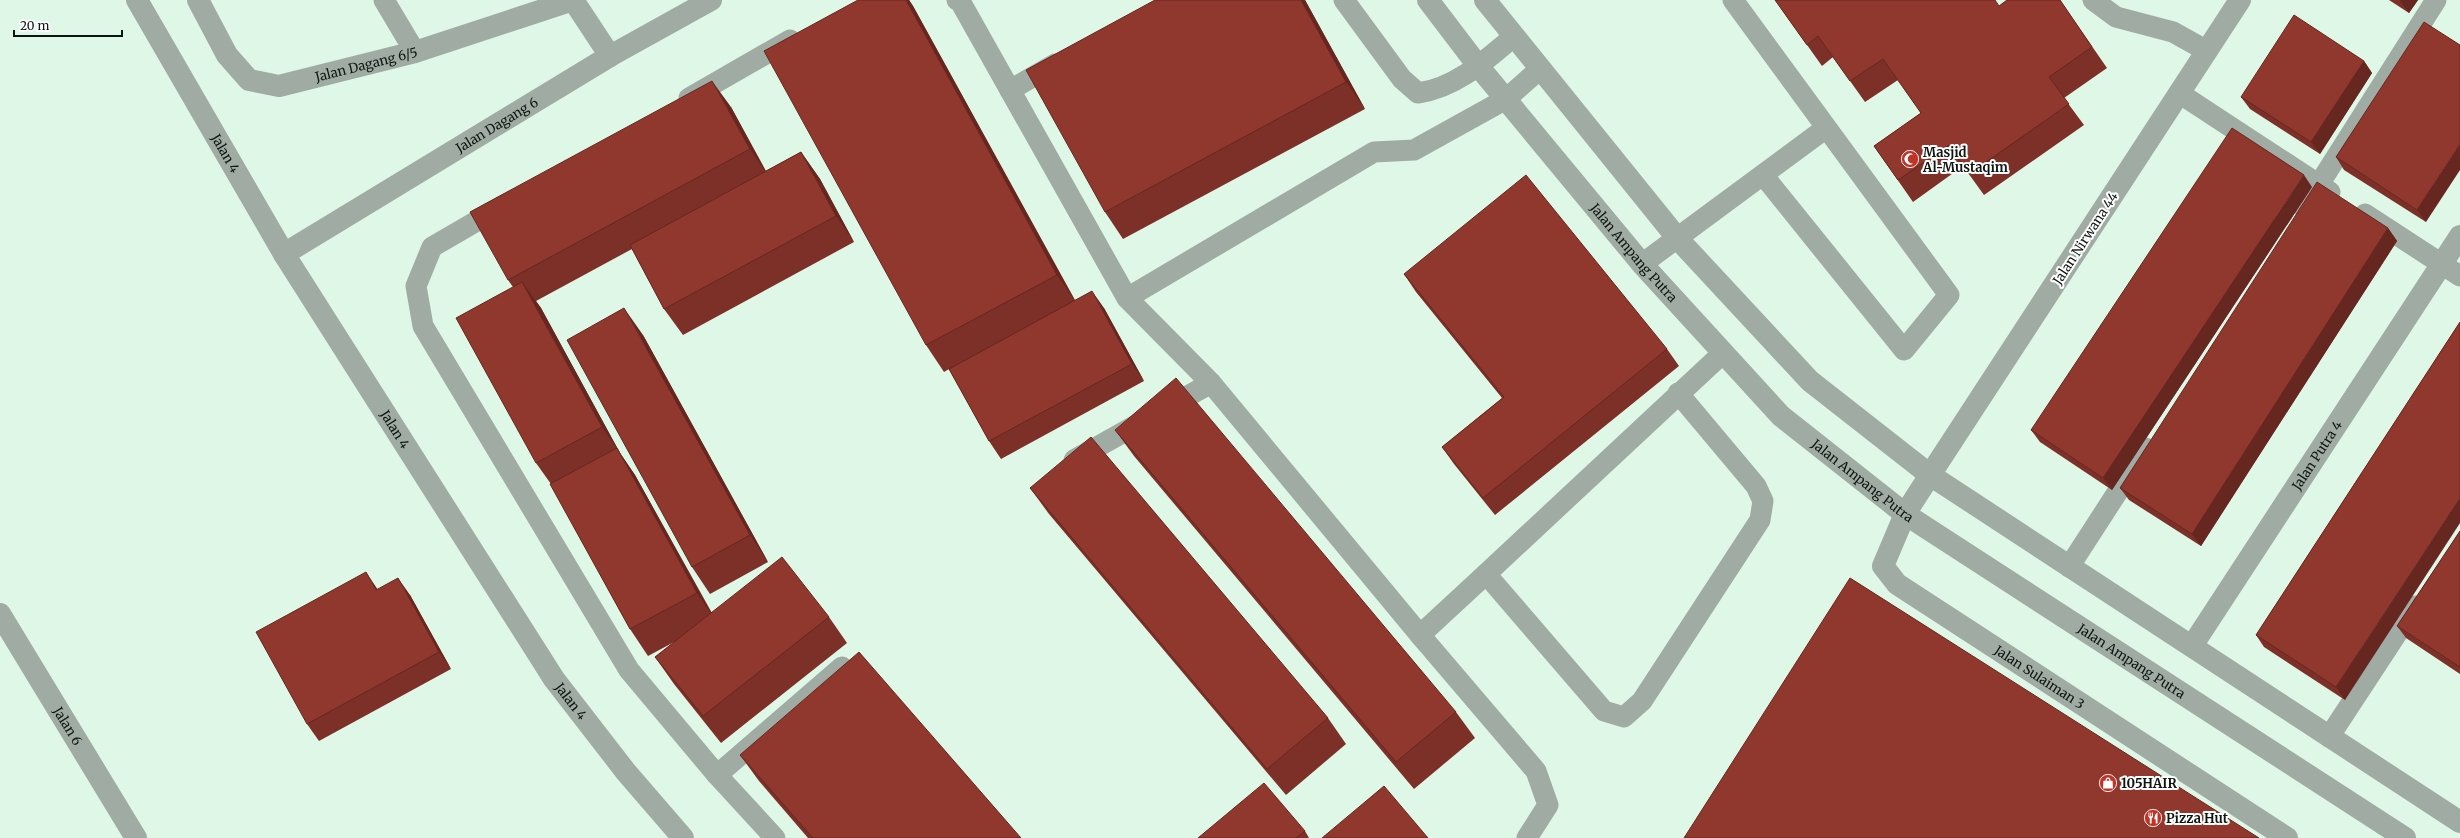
<svg xmlns="http://www.w3.org/2000/svg" width="2460" height="838" viewBox="0 0 2460 838" font-family="Merriweather,serif">
	<style>
		.lines { fill: none; stroke-linecap: round; stroke-linejoin: round }
		.service { stroke: #a0aba4; stroke-width: 21 }
		.minor { stroke: #a0aba4; stroke-width: 22 }
		.tertiary { stroke: #a0aba4; stroke-width: 22 }
		.wall { fill: #7d3028 }
		.shaded-wall { fill: #662720 }
		.building { fill: #91382e; stroke: #662720 }
		.labels { text-anchor: middle; stroke-width: 4; stroke-linejoin: round; paint-order: stroke }
		.street-label { font-size: 13px; fill: #0d1610; stroke: #fff }
		.poi-label { font-size: 13px; font-weight: bold; fill: #0d1610; stroke: #fff; text-anchor: start }
	</style>
	<rect width="100%" height="100%" fill="#def7e7"/>
	<g class="lines">
		<!-- service -->
		<g class="service">
			<polyline points="384,0 415,52"/>
			<polyline points="957,0 960,1 1010,90 1055,64"/>
			<path d="M1344,0L1402,79L1418,93C1455,88 1485,61 1513,37"/>
			<polyline points="1733,0 1949,295 1904,350 1763,175"/>
			<polyline points="2093,0 2116,17 2173,32 2207,51"/>
			<polyline points="1010,90 1127,298 1211,383 1420,635 1536,771 1548,805 1527,838"/>
			<polyline points="2179,93 2330,192"/>
			<polyline points="689,98 790,40"/>
			<polyline points="501,207 432,247 416,286 423,326 629,670 717,775 775,838"/>
			<polyline points="2304,208 2436,0"/>
			<polyline points="2365,214 2460,276"/>
			<polyline points="1642,264 1826,128"/>
			<polyline points="1127,298 1374,152 1414,150 1506,99 1540,69"/>
			<polyline points="1678,393 1756,486 1763,501 1760,520 1642,701 1624,717 1604,711 1486,574 1723,353"/>
			<polyline points="1074,460 1211,383"/>
			<polyline points="2069,567 2146,448"/>
			<polyline points="1420,635 1486,574"/>
			<polyline points="2329,737 2415,606"/>
			<polyline points="717,775 842,667"/>
		</g>
		<!-- minor -->
		<g class="minor">
			<path id="s1" d="M137,0L284,254L554,679L626,772L683,838"/>
			<path id="s2" d="M198,0L227,55L249,80L279,86L415,52L573,0"/>
			<polyline points="573,0 610,56"/>
			<path id="s3" d="M2240,0L1930,475L1905,514L1883,566L1897,584L2287,838"/>
			<path id="s4" d="M284,254L610,56L711,0"/>
			<path id="s5" d="M0,614L136,838"/>
			<path id="s6" d="M2192,646L2460,236"/>
		</g>
		<!-- tertiary -->
		<g class="tertiary">
			<path id="s7" d="M1428,0L1479,67L1642,264L1781,416L1905,514L2405,838"/>
			<polyline points="1485,0 1678,239 1810,381 1930,475 2460,822"/>
		</g>
	</g>
	<!-- wall -->
	<g class="wall">
		<polygon points="858,0 909,0 913,6 1075,300 1104,308 1144,381 1001,459 989,441 949,369 944,372 926,345"/>
		<polygon points="1155,0 1305,0 1365,109 1123,239 1105,212"/>
		<polygon points="1775,0 1999,6 2060,0 2107,68 2064,98 2084,125 1984,195 1963,166 1913,202 1874,146 1921,113 1898,80 1865,102 1833,57 1822,66"/>
		<polygon points="2389,0 2418,0 2409,13"/>
		<polygon points="2460,45 2426,222 2344,170 2336,157"/>
		<polygon points="2364,61 2372,73 2320,154 2250,109 2241,97"/>
		<polygon points="731,107 766,171 801,152 820,179 854,242 683,335 664,309 632,249 536,301 541,308 620,453 635,475 712,613 829,617 847,643 721,743 674,684 655,657 676,641 648,656 630,629 551,484 536,463 513,287 508,280"/>
		<polygon points="2312,187 2112,490 2040,442 2031,430"/>
		<polygon points="2388,228 2397,241 2201,546 2129,500 2120,488"/>
		<polygon points="1404,274 1667,349 1679,366 1495,515 1454,464 1442,447 1502,398 1416,292"/>
		<polygon points="2460,322 2345,700 2264,647 2256,635"/>
		<polygon points="643,335 768,562 710,594 692,567"/>
		<polygon points="1115,430 1456,712 1475,738 1414,789 1134,456"/>
		<polygon points="1030,488 1328,718 1346,744 1286,795 1049,514"/>
		<polygon points="2460,531 2460,674 2406,638 2397,626"/>
		<polygon points="378,589 410,595 451,669 319,741 307,724"/>
		<polygon points="740,755 1021,838 808,838 759,781"/>
		<polygon points="1305,831 1309,838 1198,838"/>
	</g>
	<!-- shaded-wall -->
	<g class="shaded-wall">
		<polygon points="906,0 909,0 913,6 1075,301 1057,275"/>
		<polygon points="1301,0 1305,0 1365,109 1346,82"/>
		<polygon points="2401,0 2418,0 2409,13 2400,1"/>
		<polygon points="2364,61 2372,73 2320,154 2311,142"/>
		<polygon points="712,81 731,107 768,176 750,149"/>
		<polygon points="2460,144 2460,170 2426,222 2417,210"/>
		<polygon points="801,152 820,179 854,242 836,216"/>
		<polygon points="2304,175 2312,187 2112,490 2103,478"/>
		<polygon points="2388,228 2397,241 2201,546 2192,534"/>
		<polygon points="522,282 541,308 620,453 635,475 715,620 697,593 617,449 602,427"/>
		<polygon points="1092,291 1104,308 1144,381 1132,364"/>
		<polygon points="624,308 643,335 768,562 750,535"/>
		<polygon points="2460,498 2460,523 2345,700 2336,687"/>
		<polygon points="366,572 378,590 376,590"/>
		<polygon points="398,578 410,595 451,669 439,652"/>
	</g>
	<!-- building -->
	<g class="building">
		<polygon points="858,0 906,0 1057,275 926,345 764,51"/>
		<polygon points="1155,0 1301,0 1346,82 1105,212 1026,70"/>
		<polygon points="1775,0 1995,0 1999,6 2007,0 2060,0 2092,47 2049,77 2069,104 1969,174 1949,145 1898,180 1874,146 1921,113 1883,59 1850,81 1818,36 1807,45"/>
		<polygon points="2294,15 2364,61 2311,142 2241,97"/>
		<polygon points="2424,22 2460,45 2460,144 2417,210 2336,157"/>
		<polygon points="712,81 750,149 508,280 470,212"/>
		<polygon points="2232,128 2304,175 2103,478 2031,430"/>
		<polygon points="801,152 836,216 664,309 630,245"/>
		<polygon points="1526,175 1667,349 1483,498 1442,447 1504,397 1404,274"/>
		<polygon points="2317,182 2388,228 2192,534 2120,488"/>
		<polygon points="522,282 602,427 536,463 456,318"/>
		<polygon points="1092,291 1132,364 989,441 949,369"/>
		<polygon points="624,308 750,535 692,567 567,340"/>
		<polygon points="2460,322 2460,498 2336,687 2256,635"/>
		<polygon points="1176,378 1456,712 1396,762 1115,430"/>
		<polygon points="1091,437 1328,718 1267,769 1030,488"/>
		<polygon points="617,448 697,593 630,629 550,484"/>
		<polygon points="2460,531 2460,667 2397,626"/>
		<polygon points="782,557 829,617 703,716 655,657"/>
		<polygon points="366,572 376,590 398,578 439,652 307,724 256,632"/>
		<polygon points="1850,578 2259,838 1684,838"/>
		<polygon points="859,652 1021,838 813,838 740,755"/>
		<polygon points="1264,783 1305,831 1296,838 1198,838"/>
		<polygon points="1384,786 1428,838 1322,838"/>
	</g>
	<!-- icons -->
	<defs>
		<symbol id="mosque-disc" viewBox="-11 -11 22 22"><circle r="9.5" fill="#c03327" stroke="#fff"/><path d="M3.5-4.9A6 6 0 1 0 3.5 4.9A5 5 0 1 1 3.5-4.9Z" fill="#fff"/></symbol>
		<symbol id="shop-disc" viewBox="-11 -11 22 22"><circle r="9.5" fill="#c03327" stroke="#fff"/><path d="M-5-2.5h2.3a2.7 3.5 0 0 1 5.4 0H5L5.5 6h-11ZM-1.5-2.5h3a1.5 2.3 0 0 0-3 0Z" fill="#fff"/></symbol>
		<symbol id="restaurant-disc" viewBox="-11 -11 22 22"><circle r="9.5" fill="#c03327" stroke="#fff"/><path d="M-5-6h1v4h1v-4h1v4h1v-4h1v5L-1.5 .5V6h-2V.5L-5-1ZM5-6V6H3V1.5H1.5Q1.5-4 5-6Z" fill="#fff"/></symbol>
	</defs>
	<g fill-rule="evenodd">
		<use href="#mosque-disc" x="1900" y="149" width="20" height="20"/>
		<use href="#shop-disc" x="2098" y="773" width="20" height="20"/>
		<use href="#restaurant-disc" x="2143" y="808" width="20" height="20"/>
	</g>
	<g class="labels">
		<!-- street labels -->
		<g class="street-label">
			<text dy="5" stroke="none"><textPath href="#s2" startOffset="216">Jalan Dagang 6/5</textPath></text>
			<text dy="5" stroke="none"><textPath href="#s4" startOffset="249">Jalan Dagang 6</textPath></text>
			<text dy="5" stroke="none"><textPath href="#s1" startOffset="177">Jalan 4</textPath></text>
			<text transform="translate(2085 238) rotate(-57)" y="5">Jalan Nirwana 44</text>
			<text dy="5" stroke="none"><textPath href="#s7" startOffset="326">Jalan Ampang Putra</textPath></text>
			<text dy="5" stroke="none"><textPath href="#s1" startOffset="501">Jalan 4</textPath></text>
			<text dy="5" stroke="none"><textPath href="#s6" startOffset="228">Jalan Putra 4</textPath></text>
			<text dy="5" stroke="none"><textPath href="#s7" startOffset="650">Jalan Ampang Putra</textPath></text>
			<text dy="5" stroke="none"><textPath href="#s7" startOffset="974">Jalan Ampang Putra</textPath></text>
			<text dy="5" stroke="none"><textPath href="#s3" startOffset="863">Jalan Sulaiman 3</textPath></text>
			<text dy="5" stroke="none"><textPath href="#s1" startOffset="825">Jalan 4</textPath></text>
			<text dy="5" stroke="none"><textPath href="#s5" startOffset="131">Jalan 6</textPath></text>
		</g>
		<!-- poi labels -->
		<g class="poi-label">
			<text x="1923" y="157">Masjid<tspan x="1923" dy="15">Al-Mustaqim</tspan></text>
			<text x="2121" y="788">105HAIR</text>
			<text x="2166" y="823">Pizza Hut</text>
		</g>
	</g>
	<!-- scale -->
	<path d="M14 30v6h108v-6" fill="none" stroke="#0d1610" stroke-width="2"/>
	<text x="20" y="30" font-size="12" fill="#0d1610" stroke="#ffffff" stroke-width="3" paint-order="stroke">20 m</text>
</svg>
